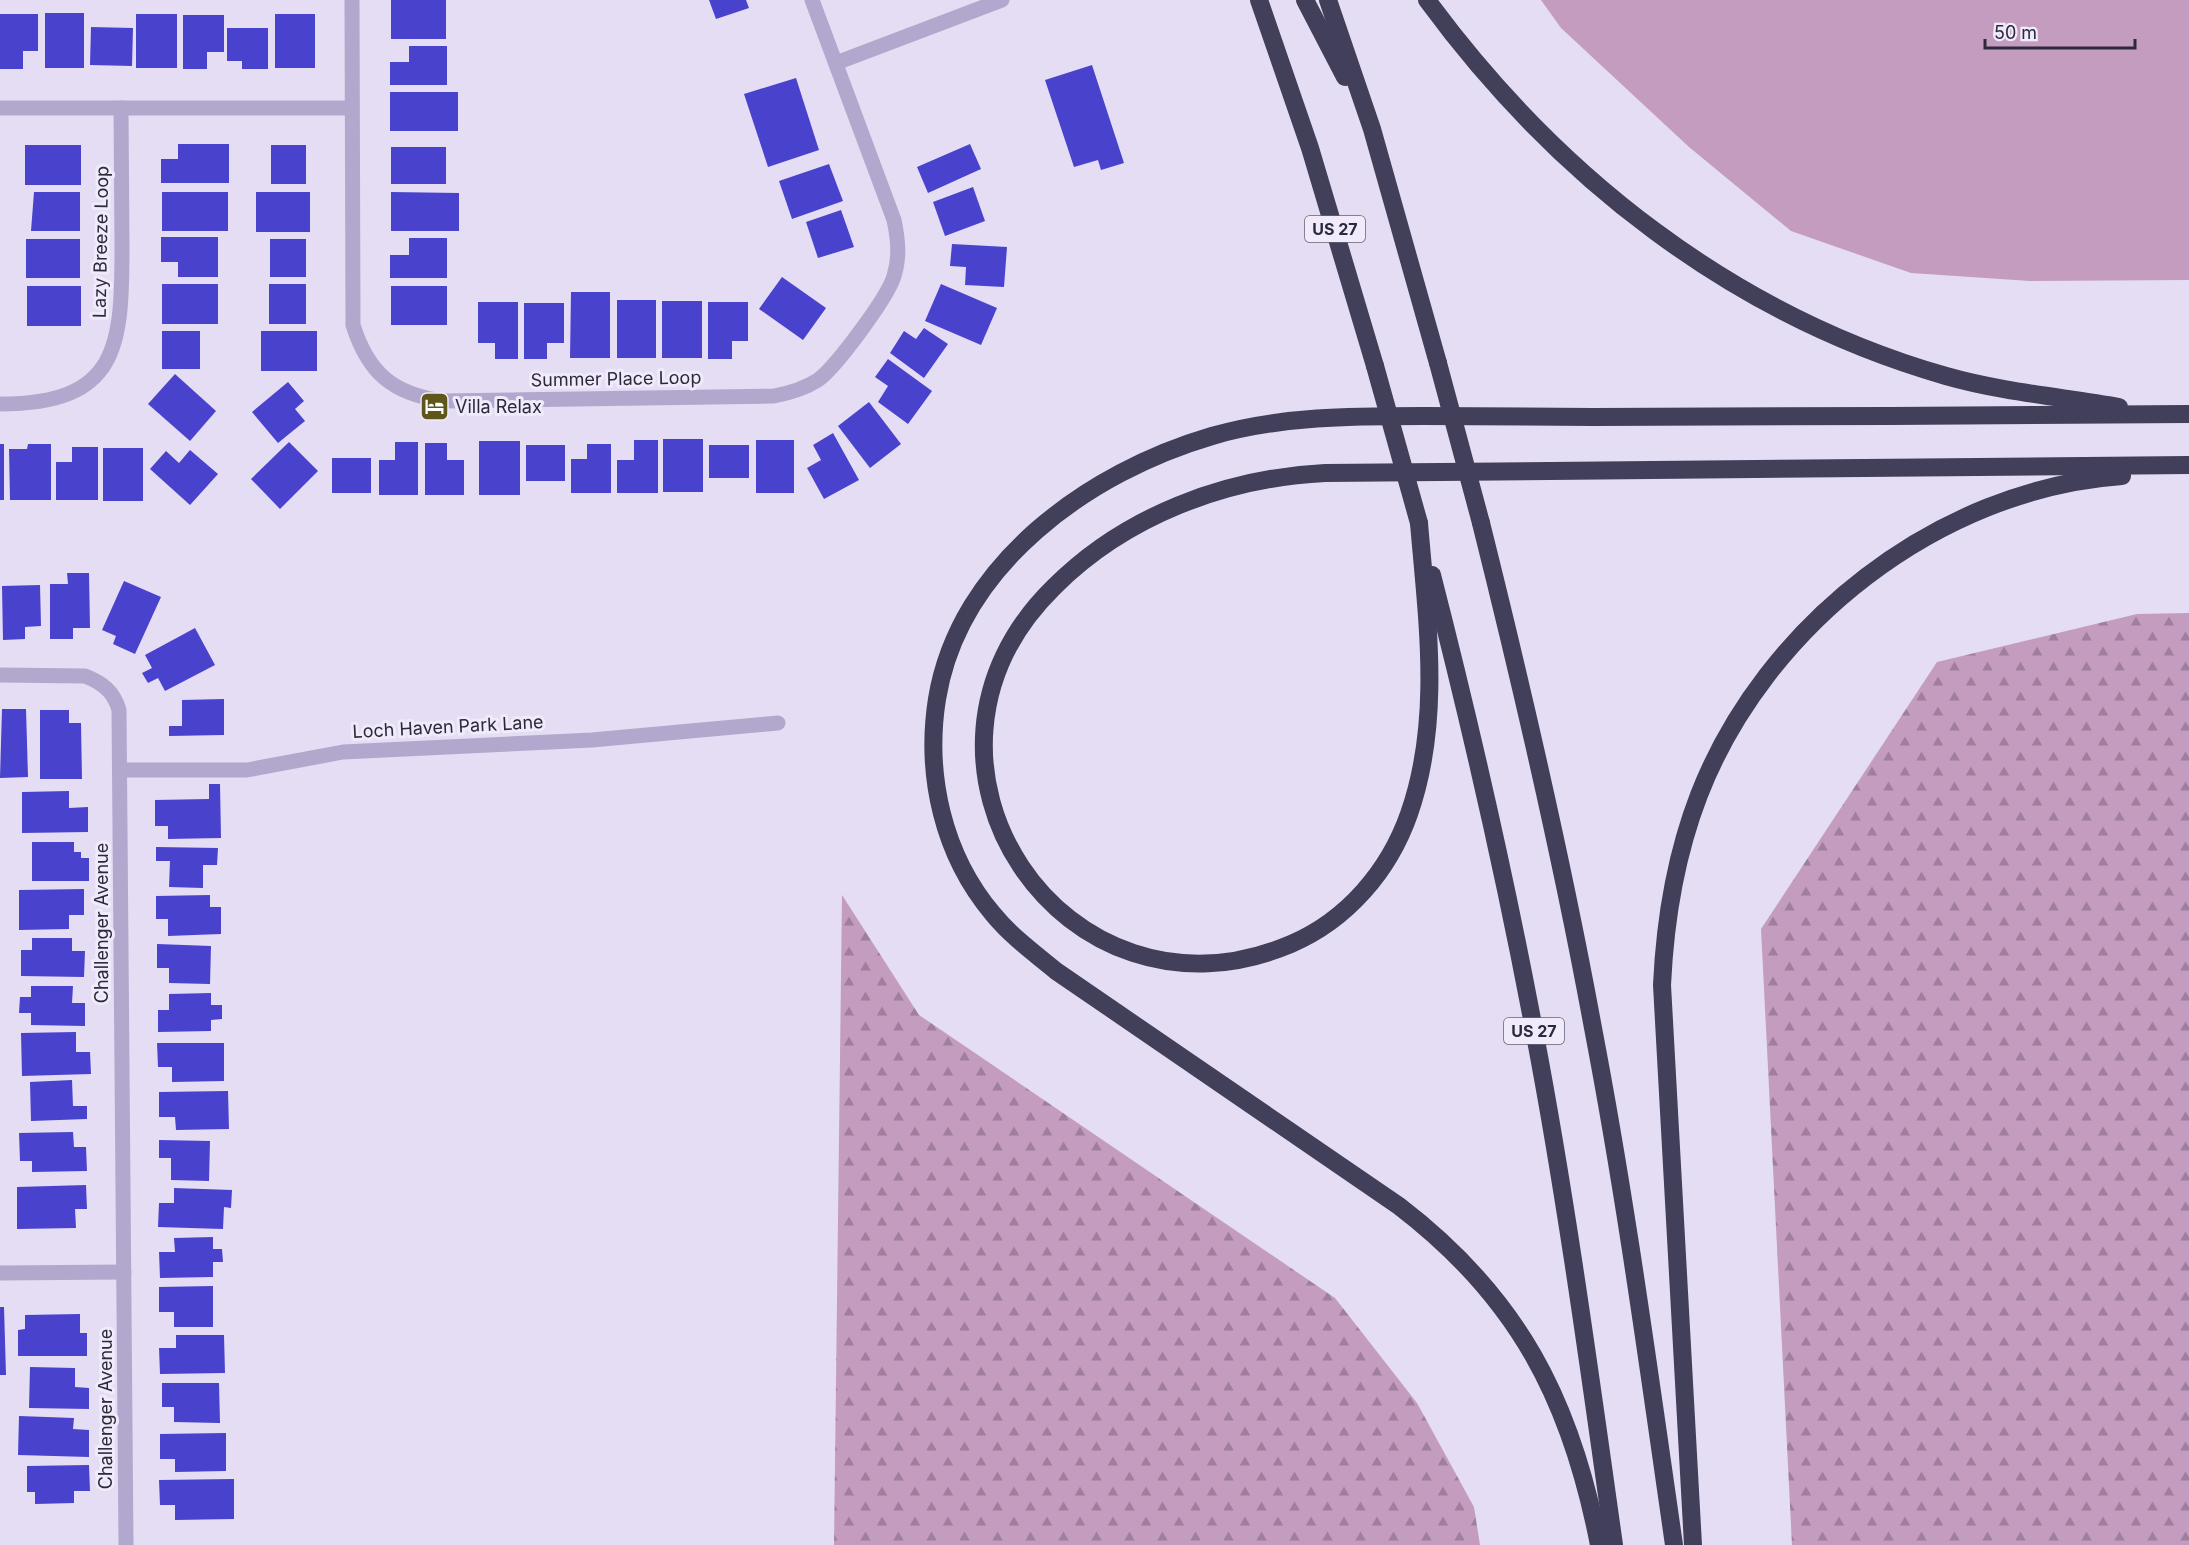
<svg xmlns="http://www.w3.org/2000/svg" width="2189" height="1545" viewBox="0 0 2189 1545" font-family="Inter,sans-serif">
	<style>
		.green { fill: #c49cbf }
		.forest { fill: url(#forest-firs) }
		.building { fill: #4942cd }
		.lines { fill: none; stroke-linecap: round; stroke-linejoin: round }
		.minor { stroke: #b2a8cd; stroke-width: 15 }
		.highway { stroke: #423f5b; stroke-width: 18 }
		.highway-bridge { stroke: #423f5b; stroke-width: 18 }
		.labels { text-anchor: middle; stroke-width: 6; stroke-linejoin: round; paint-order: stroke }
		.shield { fill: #f0eafb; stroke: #666374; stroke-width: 1.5 }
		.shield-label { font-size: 16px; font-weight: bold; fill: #2b293a }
		.street-label { font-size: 18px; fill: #2b293a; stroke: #f0eafb }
		.poi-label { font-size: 18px; fill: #2b293a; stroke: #f0eafb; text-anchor: start }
	</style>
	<defs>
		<pattern id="forest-firs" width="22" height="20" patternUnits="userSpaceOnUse" patternTransform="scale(1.5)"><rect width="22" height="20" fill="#c49cbf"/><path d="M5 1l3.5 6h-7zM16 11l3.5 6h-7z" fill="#9f7f9c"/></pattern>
	</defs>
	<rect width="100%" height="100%" fill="#e5ddf4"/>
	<!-- green -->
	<polygon class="green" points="1541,0 2189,0 2189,280 2030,281 1911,273 1791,231 1689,147 1561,28"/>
	<!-- forest -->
	<g class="forest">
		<polygon points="2189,613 2189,1545 1792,1545 1761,929 1937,662 2137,614"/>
		<polygon points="842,895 919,1015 1335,1298 1417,1403 1474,1507 1480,1545 834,1545"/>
	</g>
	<!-- building -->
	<g class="building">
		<rect x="391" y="0" width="55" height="39"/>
		<polygon points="709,0 746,0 749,8 716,19"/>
		<rect x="45" y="13" width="39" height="55"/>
		<polygon points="0,14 38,14 38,51 23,51 23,69 0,69"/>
		<rect x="136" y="14" width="41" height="54"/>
		<rect x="275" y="14" width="40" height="54"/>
		<polygon points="183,15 224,15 224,52 207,52 207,69 183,69"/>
		<polygon points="91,27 133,28 132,66 90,65"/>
		<polygon points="227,28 268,28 268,69 242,69 242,61 227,61"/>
		<polygon points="409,46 447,46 447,85 390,85 390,62 409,62"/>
		<polygon points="1092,65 1124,163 1101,170 1098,160 1074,167 1045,80"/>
		<polygon points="796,78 819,150 768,167 744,94"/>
		<rect x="390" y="92" width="68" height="39"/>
		<polygon points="178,144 229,144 229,183 161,183 161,159 178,159"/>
		<polygon points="970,144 981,169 928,193 917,167"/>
		<rect x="25" y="145" width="56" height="40"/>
		<rect x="271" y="145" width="35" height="39"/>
		<rect x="391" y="147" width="55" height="37"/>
		<polygon points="829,164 843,201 792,219 779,181"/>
		<polygon points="973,187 985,221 945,236 933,202"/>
		<polygon points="34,192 80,192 80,231 31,231"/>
		<rect x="162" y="192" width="66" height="39"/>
		<rect x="256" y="192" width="54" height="40"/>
		<polygon points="391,192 459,193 459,231 391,231"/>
		<polygon points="841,210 854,247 818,258 806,222"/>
		<polygon points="161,237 218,237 218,277 178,277 178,262 161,262"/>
		<polygon points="409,238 447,238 447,278 390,278 390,255 409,255"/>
		<rect x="26" y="239" width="54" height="39"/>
		<rect x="270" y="239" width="36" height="38"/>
		<polygon points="952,244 1007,247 1004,287 965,285 966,267 950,266"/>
		<polygon points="782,277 826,308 803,340 759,309"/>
		<rect x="162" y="284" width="56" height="40"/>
		<rect x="269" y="284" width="37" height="40"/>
		<polygon points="941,284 997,308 981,345 925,321"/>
		<rect x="27" y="286" width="54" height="40"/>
		<rect x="391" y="286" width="56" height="39"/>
		<polygon points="571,292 610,292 610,358 570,358"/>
		<rect x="617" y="300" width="39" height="58"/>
		<rect x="662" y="301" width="40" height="57"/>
		<polygon points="478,302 518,302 518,359 495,359 495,343 478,343"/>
		<polygon points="708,302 748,302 748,341 732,341 732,359 708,359"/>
		<polygon points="524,303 564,303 564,343 547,343 547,359 524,359"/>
		<polygon points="924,328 948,344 924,378 890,353 904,331 916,339"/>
		<rect x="162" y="331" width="38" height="38"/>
		<rect x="261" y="331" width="56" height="40"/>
		<polygon points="888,359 932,391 908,424 878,402 888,386 875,377"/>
		<polygon points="175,374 216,411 190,441 148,404"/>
		<polygon points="288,382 304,401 295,409 305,421 278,443 252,412"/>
		<polygon points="869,402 901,444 870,468 838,426"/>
		<polygon points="833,433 859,480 824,499 807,468 821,460 813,445"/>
		<rect x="663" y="439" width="40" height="53"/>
		<polygon points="634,440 658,440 658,493 617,493 617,460 634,460"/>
		<rect x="756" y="440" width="38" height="53"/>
		<rect x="479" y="441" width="41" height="54"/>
		<polygon points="289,442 318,471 280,509 251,479"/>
		<polygon points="395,442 418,442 418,495 379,495 379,460 395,460"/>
		<polygon points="425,443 447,443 447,460 464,460 464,495 425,495"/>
		<rect x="0" y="444" width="4" height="56"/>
		<polygon points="28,444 51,444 51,500 10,500 9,449 27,449"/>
		<polygon points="587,444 611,444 611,493 571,493 571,459 587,459"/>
		<rect x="526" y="445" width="39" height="36"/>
		<rect x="709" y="445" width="40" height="33"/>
		<polygon points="72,447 98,447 98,500 56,500 56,462 72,462"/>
		<rect x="103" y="448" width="40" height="53"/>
		<polygon points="190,450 218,474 190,505 150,469 166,451 179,463"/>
		<rect x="332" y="458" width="39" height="35"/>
		<polygon points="67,573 89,573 90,628 73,628 73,639 50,639 50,584 68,584"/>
		<polygon points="124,581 161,597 135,654 113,644 116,636 102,630"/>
		<polygon points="40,585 41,626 25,627 25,639 3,640 2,586"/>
		<polygon points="195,628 215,665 165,691 158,678 148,683 142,673 152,668 145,655"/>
		<polygon points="224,699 224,735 169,736 169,726 182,726 182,700"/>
		<polygon points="2,709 26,709 28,777 0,778"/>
		<polygon points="40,710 69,710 69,723 81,723 82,779 40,779"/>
		<polygon points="209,784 220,784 221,838 168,839 168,826 155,826 155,800 209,799"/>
		<polygon points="69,791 69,808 88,807 88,832 22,833 22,792"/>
		<polygon points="32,842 74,842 74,852 81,852 81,858 89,858 89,881 32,881"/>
		<polygon points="156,847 218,848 217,865 203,865 203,888 169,887 170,861 156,861"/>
		<polygon points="84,889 84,915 69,915 69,929 19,930 19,890"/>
		<polygon points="210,895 210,907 221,907 221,934 168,936 168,919 156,919 156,896"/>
		<polygon points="32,938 72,938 72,951 85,951 84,977 21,976 21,950 32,950"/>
		<polygon points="157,944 211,946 210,984 169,983 169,968 157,968"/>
		<polygon points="31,986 73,986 72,1003 85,1003 85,1026 31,1025 31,1013 19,1013 20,997 31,997"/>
		<polygon points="211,993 211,1005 222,1005 222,1019 211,1020 211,1031 158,1032 158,1010 169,1010 169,994"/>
		<polygon points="76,1032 76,1052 90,1052 91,1074 22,1076 21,1033"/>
		<polygon points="157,1043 224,1043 224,1081 172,1082 172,1067 158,1067"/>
		<polygon points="72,1080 73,1106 87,1106 87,1119 31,1121 30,1082"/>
		<polygon points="228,1091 229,1129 176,1130 175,1117 159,1117 159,1092"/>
		<polygon points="73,1132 74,1147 86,1147 87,1171 32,1172 32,1161 20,1161 19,1133"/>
		<polygon points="159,1140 210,1141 209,1181 171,1180 171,1158 159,1158"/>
		<polygon points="86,1185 87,1209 75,1209 76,1228 17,1229 17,1187"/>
		<polygon points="174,1188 232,1190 231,1208 224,1207 223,1229 158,1227 159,1203 174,1203"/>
		<polygon points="213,1237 213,1249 222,1249 223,1262 213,1262 213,1277 160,1278 159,1252 175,1252 174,1238"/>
		<polygon points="213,1286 213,1327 174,1327 174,1312 159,1312 159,1287"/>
		<polygon points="0,1307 4,1307 6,1375 0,1375"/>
		<polygon points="80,1314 80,1333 87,1333 87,1356 18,1356 18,1330 25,1329 25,1315"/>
		<polygon points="176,1335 224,1335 225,1373 160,1374 159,1348 176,1348"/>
		<polygon points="30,1367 75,1368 75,1387 89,1388 89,1409 29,1408"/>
		<polygon points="162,1383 219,1383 220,1423 174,1422 174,1407 162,1407"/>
		<polygon points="19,1416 74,1418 73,1429 89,1430 89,1457 18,1455"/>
		<polygon points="226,1433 226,1471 175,1472 175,1459 160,1459 160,1434"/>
		<polygon points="89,1465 90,1491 74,1491 74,1503 35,1504 35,1492 27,1492 27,1466"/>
		<polygon points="234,1479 234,1519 175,1520 175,1505 160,1505 159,1480"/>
	</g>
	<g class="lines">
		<!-- minor -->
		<g class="minor">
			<path d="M352,0L353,325C368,373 393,394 443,401L774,396C790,393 804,389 818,380C836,367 888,297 894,276C900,257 898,239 894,220L812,0"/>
			<polyline points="836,63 1002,0"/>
			<polyline points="0,108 352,108"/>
			<path d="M0,404C119,404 122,346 122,246C122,200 121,154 121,108"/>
			<path d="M0,675L85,676C103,683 114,692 119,710L126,1545"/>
			<polyline points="120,770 247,770 343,752 592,740 778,723"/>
			<polyline points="0,1273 124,1272"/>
		</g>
		<!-- highway -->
		<g class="highway">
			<polyline points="1259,0 1310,148 1375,366"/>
			<polyline points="1305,0 1345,77"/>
			<polyline points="1328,0 1372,129 1438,363"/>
			<path d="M1427,0C1557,177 1733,315 1946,376C2002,392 2062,397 2119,407"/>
			<path d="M1419,523C1427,620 1442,720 1409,814C1389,871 1347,920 1291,944C1064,1040 877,760 1054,587C1125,516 1225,478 1325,473L2189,465"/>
			<path d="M1481,523C1523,691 1562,859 1593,1028C1626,1200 1649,1372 1674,1545"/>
			<path d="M1432,575C1471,727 1506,880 1535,1035C1567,1204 1590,1375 1614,1545"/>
			<path d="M1599,1545C1571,1400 1518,1297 1399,1206L1056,971C1034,953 1011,936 993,914C943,855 925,775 937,699C959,564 1089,472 1212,436C1281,416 1352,416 1423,416C1480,416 1537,417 1593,417C1792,417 1990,415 2189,414"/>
			<path d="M1693,1545L1662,985C1665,920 1675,857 1699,795C1765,625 1938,489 2122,476"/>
		</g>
		<!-- highway-bridge -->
		<g class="highway-bridge">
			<polyline points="1438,363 1481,523"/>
			<polyline points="1375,366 1419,523"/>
		</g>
	</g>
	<!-- icons -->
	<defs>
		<symbol id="hotel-square" viewBox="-11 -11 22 22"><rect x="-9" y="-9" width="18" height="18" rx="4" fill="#5e561b" stroke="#f0eafb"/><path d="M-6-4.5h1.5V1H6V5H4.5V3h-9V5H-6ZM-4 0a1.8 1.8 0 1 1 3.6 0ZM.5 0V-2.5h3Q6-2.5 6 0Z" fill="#fff"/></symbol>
	</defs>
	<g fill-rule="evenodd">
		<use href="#hotel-square" x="418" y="390" width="33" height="33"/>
	</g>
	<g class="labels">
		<!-- shield labels -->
		<g class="shield">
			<rect x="1305" y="216" width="60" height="26" rx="4.5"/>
			<rect x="1504" y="1018" width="60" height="26" rx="4.5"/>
		</g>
		<g class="shield-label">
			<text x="1335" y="235">US 27</text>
			<text x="1534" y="1037">US 27</text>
		</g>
		<!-- street labels -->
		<g class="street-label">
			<text transform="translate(101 242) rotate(-89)" y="6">Lazy Breeze Loop</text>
			<text transform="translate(616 379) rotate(-1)" y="6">Summer Place Loop</text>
			<text transform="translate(448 727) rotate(-3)" y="6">Loch Haven Park Lane</text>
			<text transform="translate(102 923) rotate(-90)" y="6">Challenger Avenue</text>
			<text transform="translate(106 1409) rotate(-90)" y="6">Challenger Avenue</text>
		</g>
		<!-- poi labels -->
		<g class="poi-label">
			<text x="455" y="413">Villa Relax</text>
		</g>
	</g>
	<!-- scale -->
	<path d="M1985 39v9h150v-9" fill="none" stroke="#2b293a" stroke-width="3"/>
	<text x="1994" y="39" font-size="18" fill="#2b293a" stroke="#f0eafb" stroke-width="4.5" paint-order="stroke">50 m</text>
</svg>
